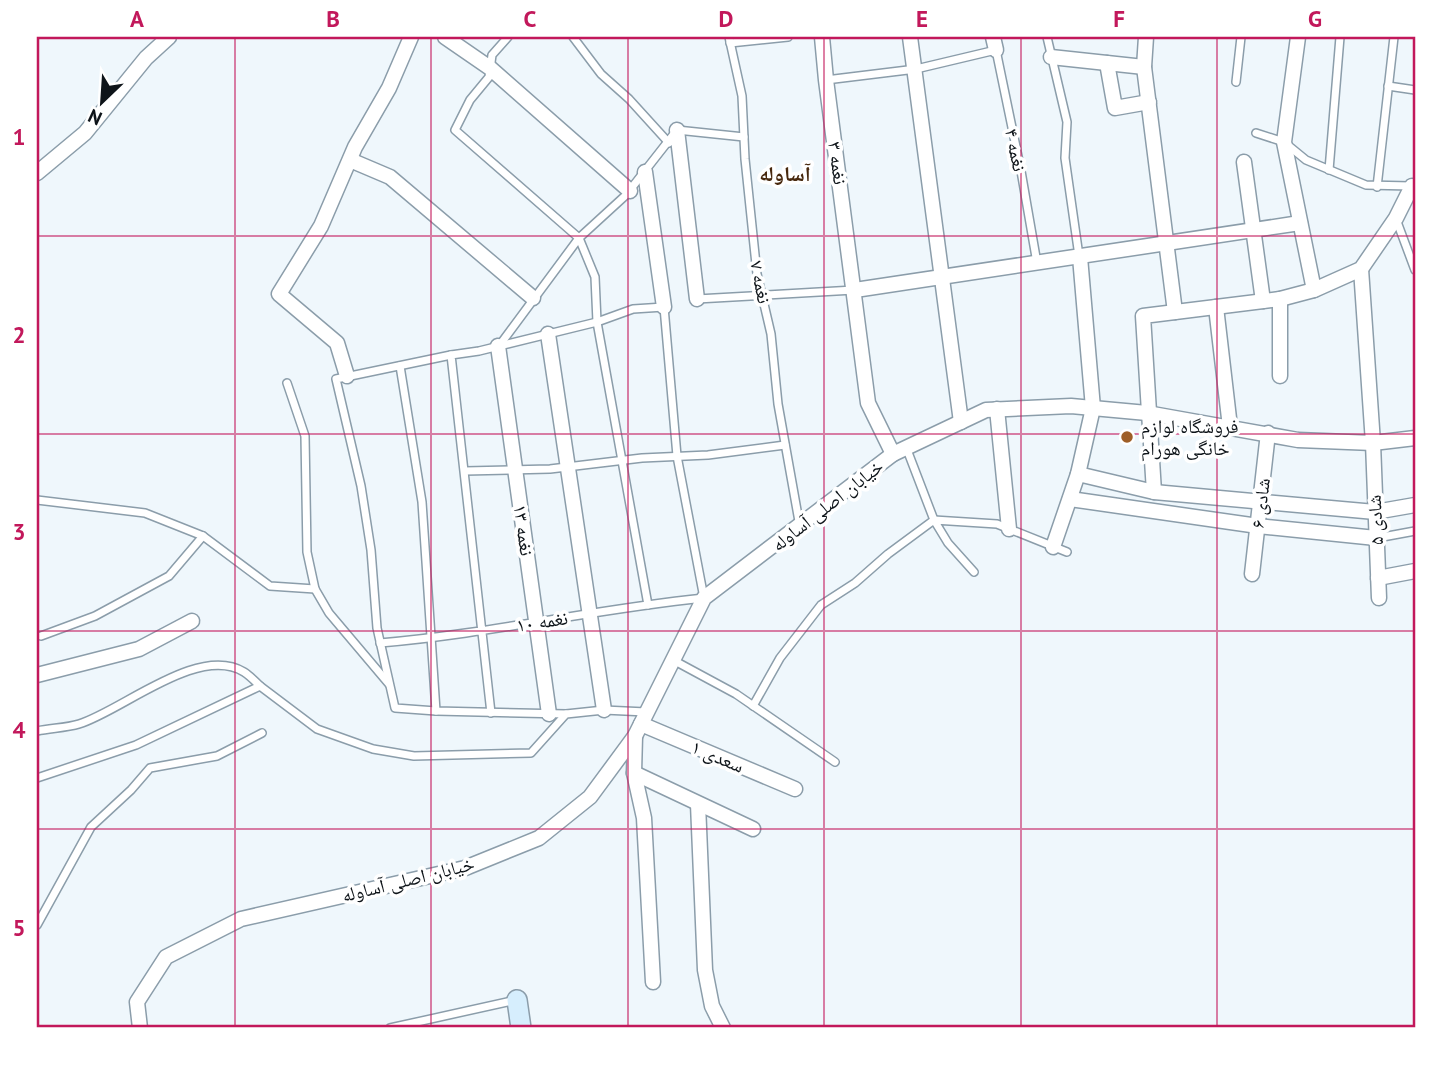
<svg xmlns="http://www.w3.org/2000/svg" width="1452" height="1065" viewBox="0 0 1452 1065" font-family="'PT Sans','Noto Naskh Arabic',sans-serif">
	<style>
		.lines { fill: none; stroke-linecap: round; stroke-linejoin: round }
		.lane-casing { stroke: #8b9daa; stroke-width: 10 }
		.street-casing { stroke: #8b9daa; stroke-width: 17 }
		.secondary-casing { stroke: #8b9daa; stroke-width: 22 }
		.lane { stroke: #fff; stroke-width: 7 }
		.street { stroke: #fff; stroke-width: 14 }
		.secondary { stroke: #d6eefd; stroke-width: 19 }
		.grid { fill: none; stroke: #c2185b; stroke-width: 2; stroke-opacity: 0.55 }
		.poi-dot { fill: #9e5e27; stroke: #fff; stroke-width: 2.5 }
		.labels { text-anchor: middle; stroke-width: 7; stroke-linejoin: round; paint-order: stroke }
		.street-label { font-size: 19px; fill: #0e1419; stroke: #fff }
		.poi-label { font-size: 19px; fill: #0e1419; stroke: #fff; text-anchor: start }
		.neighbourhood-label { font-size: 21px; font-weight: bold; fill: #47280e; stroke: #fff }
		.neatline { fill: none; stroke: #c2185b; stroke-width: 2.5 }
		.grid-label { font-size: 23px; text-anchor: middle; font-weight: bold; fill: #c2185b }
	</style>
	<rect width="100%" height="100%" fill="#eff7fc"/>
	<g class="lines">
		<defs>
			<g id="lane">
				<polyline points="573,37 601,74 629,99 669,143"/>
				<polyline points="729,37 742,96 745,159 757,274 771,334 778,404 800,527"/>
				<polyline points="1047,37 1067,122 1065,158 1079,256"/>
				<polyline points="730,43 788,37"/>
				<polyline points="826,80 916,69 996,50 1021,171 1037,263"/>
				<polyline points="1236,82 1241,37"/>
				<polyline points="1388,86 1415,90"/>
				<polyline points="1256,133 1284,142 1306,160 1366,185 1411,186"/>
				<polyline points="1329,170 1340,37"/>
				<polyline points="1377,187 1394,37"/>
				<polyline points="1396,219 1415,270"/>
				<polyline points="697,299 854,290"/>
				<polyline points="499,346 579,238 455,130 470,100 489,77 492,55 508,37"/>
				<polyline points="451,355 336,379 361,486 371,550 377,628 395,708 436,711 566,714"/>
				<polyline points="400,366 422,502 436,711"/>
				<polyline points="287,383 305,436 307,552 315,589 329,613 389,684"/>
				<polyline points="465,471 550,469 642,458 708,455 785,445"/>
				<polyline points="37,500 145,513 203,536 270,586 315,589"/>
				<polyline points="1377,538 1415,531"/>
				<polyline points="974,572 948,543 934,520 997,524 1067,552"/>
				<polyline points="648,605 597,322 595,277 579,238 626,195 677,130 744,137"/>
				<polyline points="41,636 95,616 169,576 203,536"/>
				<path d="M380,643C488,634 595,609 704,598L677,456L664,307L633,309L597,322L479,351L451,355L491,713"/>
				<polyline points="673,660 736,694 835,762"/>
				<polyline points="753,706 780,658 821,605 855,583 888,554 934,520 906,447"/>
				<path d="M37,731C51,728 66,728 79,724C122,711 198,644 244,672C249,675 255,681 260,686"/>
				<polyline points="37,778 136,745 260,686 317,729 373,749 414,756 531,753 566,714 604,710 646,712"/>
				<polyline points="37,925 91,827 131,790 150,768 217,756 262,733"/>
				<polyline points="390,1028 516,1000"/>
			</g>
			<g id="street">
				<polyline points="445,37 490,68 630,191"/>
				<polyline points="822,37 826,80 868,403 893,454 986,410 1071,406 1147,413 1298,440 1373,443 1415,438"/>
				<polyline points="910,37 961,422"/>
				<polyline points="993,37 996,50"/>
				<polyline points="1146,37 1144,67 1175,312"/>
				<polyline points="1298,37 1284,142 1314,290"/>
				<polyline points="1051,57 1144,67"/>
				<polyline points="1107,63 1115,108 1149,102"/>
				<polyline points="677,130 697,299"/>
				<polyline points="350,160 390,177 533,298"/>
				<polyline points="1244,162 1263,301"/>
				<polyline points="645,172 664,307"/>
				<polyline points="37,173 85,133 146,58 169,37"/>
				<polyline points="1361,269 1373,443 1379,598"/>
				<polyline points="855,290 1300,223"/>
				<polyline points="1280,299 1280,376"/>
				<polyline points="1216,307 1230,427"/>
				<polyline points="548,334 604,710"/>
				<polyline points="498,346 549,714"/>
				<polyline points="347,376 337,343 279,294 321,226 355,147 389,88 411,37"/>
				<polyline points="997,409 1009,529"/>
				<polyline points="1078,474 1154,492 1375,512 1415,505"/>
				<polyline points="1154,492 1143,316 1280,299 1314,290 1361,269 1396,218 1412,186"/>
				<polyline points="1070,499 1258,526 1376,538"/>
				<polyline points="1053,547 1078,474 1093,408 1080,257"/>
				<polyline points="1252,574 1268,433"/>
				<polyline points="1378,578 1415,571"/>
				<polyline points="37,675 139,649 192,621"/>
				<polyline points="641,724 795,789"/>
				<polyline points="635,736 634,773 644,818 653,982"/>
				<polyline points="634,773 753,829"/>
				<polyline points="698,804 705,970 712,1006 723,1028"/>
				<polyline points="140,1028 137,1002 166,957 241,919 465,868 539,838 590,797 635,736 704,598 893,454"/>
			</g>
			<polyline id="secondary" points="517,1000 521,1028"/>
		</defs>
		<!-- lane casing -->
		<use href="#lane" class="lane-casing"/>
		<!-- street casing -->
		<use href="#street" class="street-casing"/>
		<!-- secondary casing -->
		<use href="#secondary" class="secondary-casing"/>
		<!-- lane -->
		<use href="#lane" class="lane"/>
		<!-- street -->
		<use href="#street" class="street"/>
		<!-- secondary -->
		<use href="#secondary" class="secondary"/>
	</g>
	<!-- grid -->
	<path class="grid" d="M235,37V1028M431,37V1028M628,37V1028M824,37V1028M1021,37V1028M1217,37V1028M37,236H1415M37,434H1415M37,631H1415M37,829H1415"/>
	<!-- markers -->
	<circle class="poi-dot" cx="1127" cy="437" r="7"/>
	<g class="labels">
		<!-- street labels -->
		<g class="street-label">
			<text transform="translate(1016 150) rotate(78)" y="7">نغمه ۴</text>
			<text transform="translate(838 163) rotate(82)" y="7">نغمه ۳</text>
			<text transform="translate(761 282) rotate(79)" y="7">نغمه ۷</text>
			<text transform="translate(1260 503) rotate(-83)" y="7">شادی ۶</text>
			<text transform="translate(827 505) rotate(-38)" y="7">خیابان اصلی آساوله</text>
			<text transform="translate(1375 520) rotate(-93)" y="7">شادی ۵</text>
			<text transform="translate(524 530) rotate(82)" y="7">نغمه ۱۳</text>
			<text transform="translate(542 621) rotate(-9)" y="7">نغمه ۱۰</text>
			<text transform="translate(718 756) rotate(23)" y="7">سعدی ۱</text>
			<text transform="translate(408 879) rotate(-14)" y="7">خیابان اصلی آساوله</text>
		</g>
		<!-- poi labels -->
		<g class="poi-label">
			<text x="1141" y="433">فروشگاه لوازم<tspan x="1141" dy="22">خانگی هورام</tspan></text>
		</g>
		<!-- neighbourhood labels -->
		<g class="neighbourhood-label">
			<text x="785" y="181">آساوله</text>
		</g>
	</g>
	<!-- border -->
	<rect width="1452" height="1065" fill="none" stroke="#ffffff" stroke-width="77"/>
	<!-- north arrow -->
	<g transform="translate(102 102) rotate(205)" stroke="#ffffff" stroke-width="5" paint-order="stroke">
	<path d="M0-5L12 26L0 18L-12 26Z" fill="#0e1419"/>
	<text y="-10" font-size="19" font-weight="bold" text-anchor="middle" fill="#0e1419">N</text>
	</g>
	<rect x="38" y="38" width="1376" height="988" class="neatline"/>
	<g class="grid-label">
		<text x="137" y="27">A</text>
		<text x="333" y="27">B</text>
		<text x="530" y="27">C</text>
		<text x="726" y="27">D</text>
		<text x="922" y="27">E</text>
		<text x="1119" y="27">F</text>
		<text x="1315" y="27">G</text>
		<text x="19" y="145">1</text>
		<text x="19" y="343">2</text>
		<text x="19" y="540">3</text>
		<text x="19" y="738">4</text>
		<text x="19" y="936">5</text>
	</g>
</svg>
